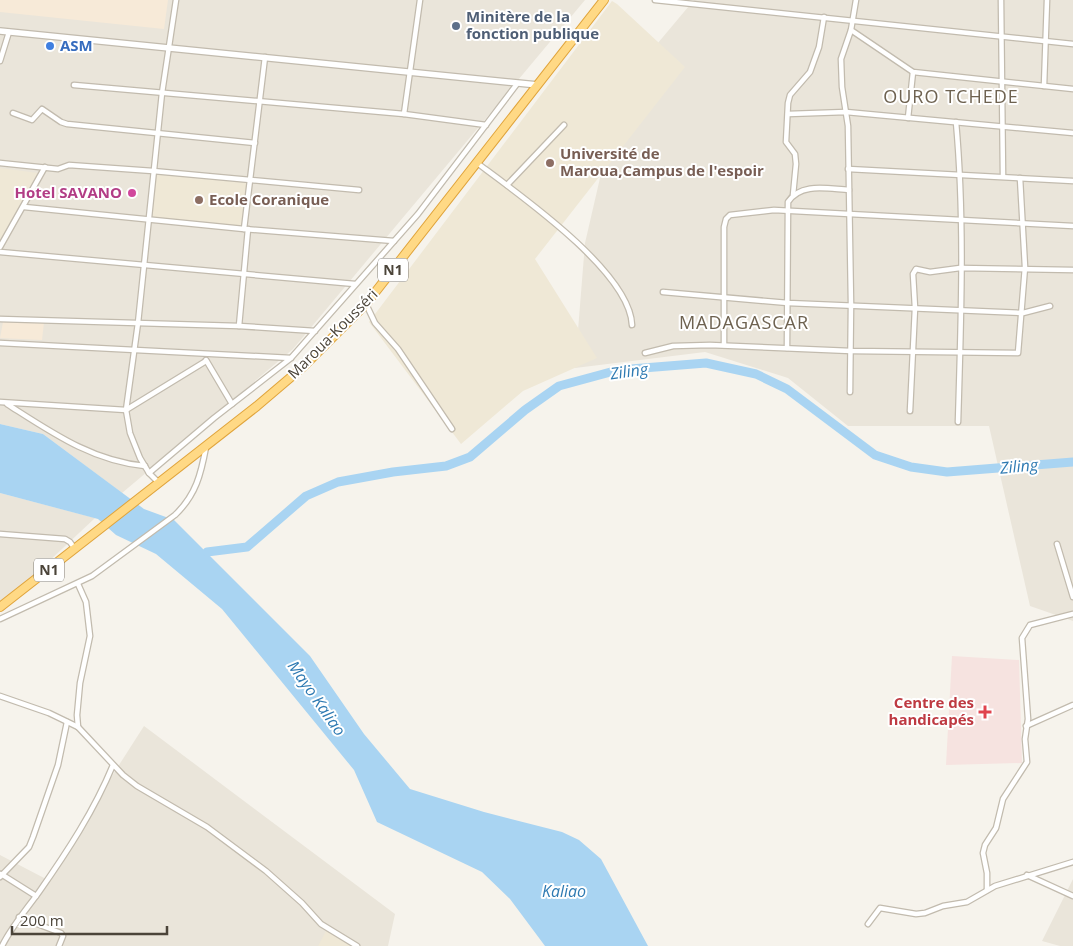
<svg xmlns="http://www.w3.org/2000/svg" width="1073" height="946" viewBox="0 0 1073 946" font-family="'Open Sans',sans-serif">
	<style>
		.residential { fill: #eae5da }
		.commercial { fill: #f7ead8 }
		.education { fill: #efe8d6 }
		.medical { fill: #f6e3e0 }
		.water { fill: #a9d4f2 }
		.lines { fill: none; stroke-linecap: round; stroke-linejoin: round }
		.river { stroke: #a9d4f2; stroke-width: 9 }
		.minor-casing { stroke: #c2bbae; stroke-width: 7 }
		.tertiary-casing { stroke: #c2bbae; stroke-width: 8 }
		.trunk-casing { stroke: #e0a43c; stroke-width: 10 }
		.minor { stroke: #fff; stroke-width: 4.5 }
		.tertiary { stroke: #fff; stroke-width: 5.5 }
		.trunk { stroke: #ffd985; stroke-width: 8 }
		.service-dot { fill: #5c6f8a; stroke: #fff; stroke-width: 2 }
		.shop-dot { fill: #3f7fe0; stroke: #fff; stroke-width: 2 }
		.education-dot { fill: #8d6e63; stroke: #fff; stroke-width: 2 }
		.hotel-dot { fill: #d1479c; stroke: #fff; stroke-width: 2 }
		.health-dot { fill: #e0444e; stroke: #fff; stroke-width: 2 }
		.labels { text-anchor: middle; stroke-width: 4; stroke-linejoin: round; paint-order: stroke }
		.shield { fill: #fff; stroke: #817c74; stroke-width: 1 }
		.shield-label { font-size: 14px; font-weight: bold; fill: #4b4439 }
		.service-label { font-size: 15px; font-weight: bold; fill: #4e5e75; stroke: #fff; text-anchor: start }
		.shop-label { font-size: 15px; font-weight: bold; fill: #366cbe; stroke: #fff; text-anchor: start }
		.education-label { font-size: 15px; font-weight: bold; fill: #785e54; stroke: #fff; text-anchor: start }
		.hotel-label { font-size: 15px; font-weight: bold; fill: #b23c85; stroke: #fff; text-anchor: end }
		.street-label { font-size: 15px; fill: #4b4439; stroke: #fff }
		.health-label { font-size: 15px; font-weight: bold; fill: #be3a42; stroke: #fff; text-anchor: end }
		.water-label { font-size: 16px; font-style: italic; fill: #2e7ab2; stroke: #fff }
		.quarter-label { font-size: 18px; letter-spacing: 1px; fill: #6e6250; stroke: #fff }
	</style>
	<rect width="100%" height="100%" fill="#f6f3ec"/>
	<!-- residential -->
	<g class="residential">
		<polygon points="0,0 585,0 293,349 122,493 43,434 0,424"/>
		<polygon points="694,0 1073,0 1073,621 1030,606 989,426 848,426 788,378 705,352 575,368 585,243 621,87"/>
		<polygon points="0,493 95,518 0,607"/>
		<polygon points="144,726 395,914 388,946 0,946 0,855 46,879"/>
		<polygon points="1073,879 1073,946 1060,946 1042,941"/>
	</g>
	<!-- commercial -->
	<g class="commercial">
		<polygon points="0,0 168,0 164,29 0,12"/>
		<polygon points="8,321 44,322 42,340 0,338 3,322"/>
	</g>
	<!-- education -->
	<g class="education">
		<polygon points="612,1 617,4 685,67 535,259 597,358 523,391 461,444 369,322"/>
		<polygon points="0,168 38,173 0,240"/>
		<polygon points="155,173 247,181 243,226 152,218"/>
		<polygon points="326,931 355,946 318,946"/>
	</g>
	<!-- medical -->
	<polygon class="medical" points="952,656 1019,660 1022,763 946,765"/>
	<!-- water -->
	<polygon class="water" points="0,424 43,434 144,509 174,520 310,656 364,734 410,789 484,812 562,832 579,840 601,859 648,946 545,946 510,899 482,872 377,822 354,770 222,609 156,554 116,535 98,519 0,493"/>
	<g class="lines">
		<!-- river -->
		<polyline class="river" points="207,552 247,547 306,496 338,482 393,472 446,466 470,457 525,410 559,386 618,370 706,363 756,374 787,389 875,455 911,467 947,472 1073,462"/>
		<defs>
			<g id="minor">
				<polyline points="655,0 1073,44"/>
				<polyline points="856,0 851,30 913,72 1073,89"/>
				<polyline points="1001,0 1003,176"/>
				<polyline points="0,61 9,32"/>
				<polyline points="74,85 404,114 486,125"/>
				<polyline points="1044,86 1047,0"/>
				<polyline points="13,113 32,120 42,109 61,122 67,124 255,143"/>
				<polyline points="404,114 420,0"/>
				<polyline points="788,114 846,112 1073,133"/>
				<polyline points="908,118 913,72"/>
				<path d="M956,122C965,221 961,322 958,422"/>
				<polyline points="0,163 58,169 69,165 153,171 359,190"/>
				<path d="M477,163C520,195 630,272 632,325"/>
				<polyline points="848,169 1073,181"/>
				<polyline points="507,185 564,125"/>
				<polyline points="793,195 796,164 795,154 786,142 788,103 790,95 810,72 819,47 824,17"/>
				<polyline points="24,207 244,229 394,241"/>
				<polyline points="244,229 265,57"/>
				<polyline points="0,247 45,167"/>
				<polyline points="0,252 355,284"/>
				<polyline points="663,292 788,303 1023,313 1050,306"/>
				<polyline points="366,304 375,323 398,349 452,429"/>
				<polyline points="0,319 239,326 315,331"/>
				<polyline points="239,326 248,229"/>
				<polyline points="0,343 291,358"/>
				<polyline points="724,345 724,227 726,219 730,215 774,210 1073,226"/>
				<path d="M787,348L788,202C801,182 828,189 849,190"/>
				<polyline points="645,353 673,346 710,345 851,351 1018,353 1025,267 1020,178"/>
				<polyline points="206,360 232,404"/>
				<polyline points="850,392 851,304 848,126 842,87 841,59 851,30"/>
				<polyline points="0,402 126,410 206,361"/>
				<path d="M7,404C51,432 92,461 145,466"/>
				<polyline points="910,411 915,308 913,274 916,269 930,272 960,268 1073,270"/>
				<polyline points="149,473 214,418 291,358 418,214 517,84"/>
				<polyline points="159,483 149,473 140,458 130,433 126,410 138,323 162,93 176,0"/>
				<polyline points="0,534 65,539 70,542 75,549"/>
				<polyline points="1057,544 1073,597"/>
				<polyline points="78,584 86,602 90,636 80,683 77,715 78,727 123,775 137,786 207,827 266,871 302,903 321,924 357,946"/>
				<path d="M0,619L92,576L175,515C196,495 201,474 206,447"/>
				<polyline points="0,696 49,713 78,727"/>
				<polyline points="1026,726 1073,705"/>
				<polyline points="1,874 36,896"/>
				<polyline points="1027,875 1073,896"/>
				<polyline points="0,877 29,847 33,837 58,765 67,722"/>
				<polyline points="987,890 987,873 983,853 985,845 996,828 1003,799 1027,762 1025,739 1028,719 1022,638 1030,625 1073,614"/>
				<polyline points="19,917 61,933 63,936 59,946"/>
				<polyline points="868,924 880,908 916,914 925,913 943,906 967,902 995,886 1073,862"/>
				<path d="M2,946C12,926 26,910 39,892C67,852 94,811 113,765"/>
			</g>
			<polyline id="tertiary" points="0,31 538,85"/>
			<polyline id="trunk" points="0,607 257,406 304,366 366,304 604,0"/>
		</defs>
		<!-- minor casing -->
		<use href="#minor" class="minor-casing"/>
		<!-- tertiary casing -->
		<use href="#tertiary" class="tertiary-casing"/>
		<!-- trunk casing -->
		<use href="#trunk" class="trunk-casing"/>
		<!-- minor -->
		<use href="#minor" class="minor"/>
		<!-- tertiary -->
		<use href="#tertiary" class="tertiary"/>
		<!-- trunk -->
		<use href="#trunk" class="trunk"/>
	</g>
	<!-- markers -->
	<circle class="service-dot" cx="456" cy="26" r="5"/>
	<circle class="shop-dot" cx="50" cy="46" r="5"/>
	<g class="education-dot">
		<circle cx="550" cy="163" r="5"/>
		<circle cx="199" cy="200" r="5"/>
	</g>
	<circle class="hotel-dot" cx="132" cy="193" r="5"/>
	<path class="health-dot" d="M982.5 704.5h5v5h5v5h-5v5h-5v-5h-5v-5h5z"/>
	<g class="labels">
		<!-- shield labels -->
		<g class="shield">
			<rect x="378" y="258.5" width="30" height="23" rx="4"/>
			<rect x="34" y="558.5" width="30" height="23" rx="4"/>
		</g>
		<g class="shield-label">
			<text x="393" y="275">N1</text>
			<text x="49" y="575">N1</text>
		</g>
		<!-- service labels -->
		<g class="service-label">
			<text x="466" y="22">Minitère de la<tspan x="466" dy="17">fonction publique</tspan></text>
		</g>
		<!-- shop labels -->
		<g class="shop-label">
			<text x="60" y="51">ASM</text>
		</g>
		<!-- education labels -->
		<g class="education-label">
			<text x="560" y="159">Université de<tspan x="560" dy="17">Maroua,Campus de l'espoir</tspan></text>
			<text x="209" y="205">Ecole Coranique</text>
		</g>
		<!-- hotel labels -->
		<g class="hotel-label">
			<text x="122" y="198">Hotel SAVANO</text>
		</g>
		<!-- street labels -->
		<g class="street-label">
			<text transform="translate(333 334) rotate(-45)" y="5">Maroua-Kousséri</text>
		</g>
		<!-- health labels -->
		<g class="health-label">
			<text x="974" y="708">Centre des<tspan x="974" dy="17">handicapés</tspan></text>
		</g>
		<!-- water labels -->
		<g class="water-label">
			<text transform="translate(629 371) rotate(-8)" y="6">Ziling</text>
			<text transform="translate(1019 466) rotate(-5)" y="6">Ziling</text>
			<text transform="translate(317 698) rotate(55)" y="6">Mayo Kaliao</text>
			<text x="564" y="897">Kaliao</text>
		</g>
		<!-- quarter labels -->
		<g class="quarter-label">
			<text x="951" y="103">OURO TCHEDE</text>
			<text x="744" y="329">MADAGASCAR</text>
		</g>
	</g>
	<!-- scale -->
	<path d="M12 926v8h155v-8" fill="none" stroke="#4b4439" stroke-width="2.5"/>
	<text x="20" y="926" font-size="15" fill="#4b4439" stroke="#ffffff" stroke-width="4" paint-order="stroke">200 m</text>
</svg>
